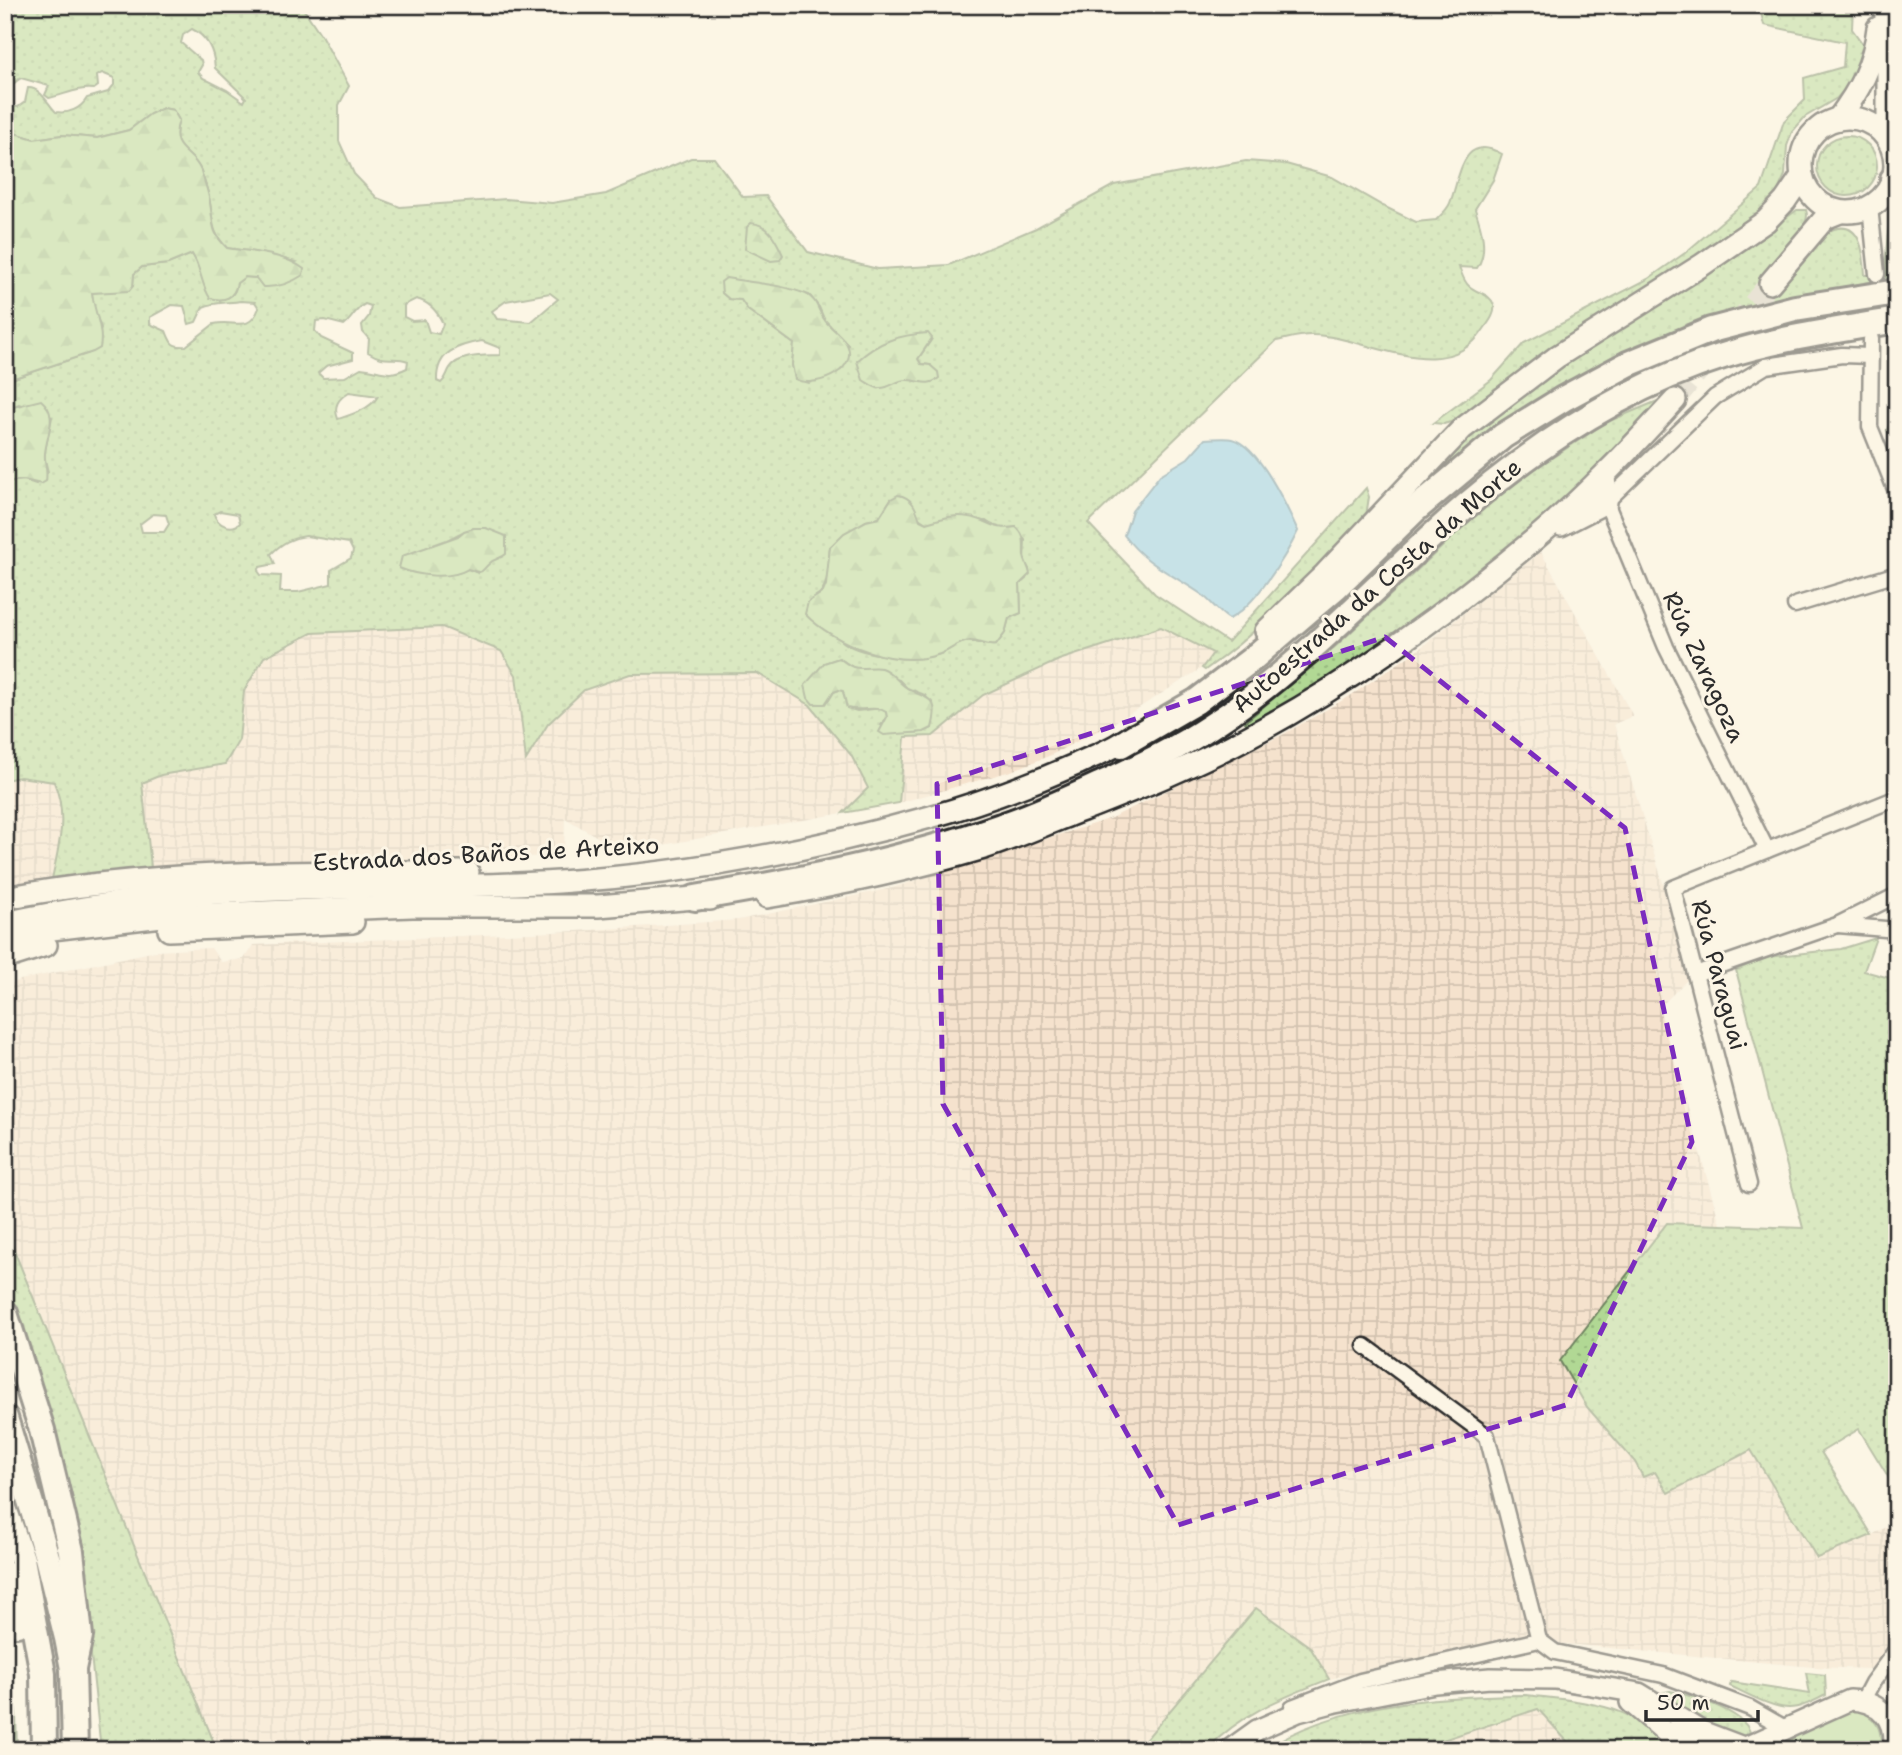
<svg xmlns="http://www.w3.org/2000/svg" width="1902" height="1755" viewBox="0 0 1902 1755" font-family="'Shantell Sans',sans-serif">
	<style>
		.industrial { fill: url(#industrial-grid) }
		.grass { fill: url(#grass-dots); stroke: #6e8260; stroke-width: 2; fill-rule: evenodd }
		.forest { fill: url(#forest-firs); stroke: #6e8260; stroke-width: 2 }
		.garden { fill: #b1d894; stroke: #6e8260; stroke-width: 2 }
		.water { fill: #88cbe9; stroke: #638b9d; stroke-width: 2 }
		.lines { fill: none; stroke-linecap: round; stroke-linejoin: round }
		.primary-tunnel { stroke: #d2cdc0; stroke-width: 21; stroke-dasharray: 21 10; stroke-linecap: butt }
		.street-casing { stroke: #2b2b2b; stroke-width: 19 }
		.secondary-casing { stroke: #2b2b2b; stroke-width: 24 }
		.primary-casing { stroke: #2b2b2b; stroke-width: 26 }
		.highway-casing { stroke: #2b2b2b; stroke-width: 30 }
		.street { stroke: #fcf5e5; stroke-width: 14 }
		.secondary { stroke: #fcf5e5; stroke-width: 19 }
		.primary { stroke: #fcf5e5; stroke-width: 21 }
		.highway { stroke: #fcf5e5; stroke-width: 24 }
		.marked { fill: none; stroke: #7b2cbf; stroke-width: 5; stroke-dasharray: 14 9; stroke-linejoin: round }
		.labels { text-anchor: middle; stroke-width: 6; stroke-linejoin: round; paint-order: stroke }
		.street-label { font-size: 24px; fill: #2b2b2b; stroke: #fcf5e5 }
	</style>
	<defs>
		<pattern id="industrial-grid" width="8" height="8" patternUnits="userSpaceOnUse" patternTransform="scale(1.75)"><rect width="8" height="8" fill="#f5e2cd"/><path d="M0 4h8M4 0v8" fill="none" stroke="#d2c2b0"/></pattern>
		<pattern id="grass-dots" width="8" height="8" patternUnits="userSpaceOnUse" patternTransform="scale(1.75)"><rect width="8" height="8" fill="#b1d894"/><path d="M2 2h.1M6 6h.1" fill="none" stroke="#98ba80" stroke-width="1.8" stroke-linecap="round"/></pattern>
		<pattern id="forest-firs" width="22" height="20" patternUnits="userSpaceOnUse" patternTransform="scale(1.75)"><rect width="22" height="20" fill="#b1d894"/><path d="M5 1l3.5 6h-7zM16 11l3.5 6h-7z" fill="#98ba80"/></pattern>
	</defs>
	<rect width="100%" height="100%" fill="#fcf5e5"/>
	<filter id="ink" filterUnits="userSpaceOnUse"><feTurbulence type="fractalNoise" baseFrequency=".0143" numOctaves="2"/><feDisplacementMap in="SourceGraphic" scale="14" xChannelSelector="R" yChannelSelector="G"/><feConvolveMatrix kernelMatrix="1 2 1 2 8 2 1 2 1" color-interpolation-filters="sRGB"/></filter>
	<g filter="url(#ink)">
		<!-- industrial -->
		<g class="industrial">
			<polygon points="1541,552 1633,716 1614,724 1663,883 1688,979 1659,1008 1720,1224 1667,1223 1733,1459 1750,1450 1817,1558 1872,1535 1897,1520 1897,1670 1812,1667 1514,1639 1329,1679 1310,1647 1256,1608 1137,1750 217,1750 5,1228 5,986 20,980 156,951 211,948 221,962 244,959 253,945 577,931 738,920 892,888 1109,819 1282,735 1350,696 1415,652"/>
			<polygon points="442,627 502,651 516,675 527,759 548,724 584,690 630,674 757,673 810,705 851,755 869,788 843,813 623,852 565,818 564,855 434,862 287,862 151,867 142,783 161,775 225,764 239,740 244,691 264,657 312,633"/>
			<polygon points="1161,627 1213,653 1202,668 1126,716 1051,755 1011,771 899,803 904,737 933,736 983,695 1059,660"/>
			<polygon points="20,777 54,782 62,800 60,836 52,879 5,886 5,780"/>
			<polygon points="1538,1709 1575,1750 1412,1750"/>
		</g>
		<!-- grass -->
		<g class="grass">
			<path d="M5,5H301L321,35L349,86L339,105V141L354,174L377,198L400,207L506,199L552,203L606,194L691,158H714L743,197L766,196L808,252L878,269L949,265L1036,228L1114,185L1246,161L1286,164L1332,177L1383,206L1416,222L1436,220C1441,215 1448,209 1450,203C1460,178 1462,131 1502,154L1493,180L1475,209C1481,227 1489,251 1477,268L1459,267C1462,274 1464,282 1469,286C1478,294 1490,293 1494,305C1496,314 1488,323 1484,329C1445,389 1366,336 1313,335C1301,334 1287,339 1276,341L1088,523L1155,594L1228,642L1366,488L1369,497L1366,516C1315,570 1267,627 1205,670L1202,668L1213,653L1161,627L1059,660L983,695L933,736L905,737L899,803L843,813L868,788L851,755L810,705L757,673L630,674L584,690L548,724L526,760L516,675L501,651L442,627L312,633L264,657L244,691L239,740L225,764L161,775L142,783L151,867L52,879C59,845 68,815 54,782L20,777L5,780V482L24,480L36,484L48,472L44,456L52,417L19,404L5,409V381L92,352L101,328L94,309L92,293L133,286L134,274L142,267L168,264L192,254L219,300C231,297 235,295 237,283L245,277L256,278L296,262L254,252L227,248C211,231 214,225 210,203C209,193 204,181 201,171C192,149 168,152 179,120L173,110L163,108L150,114L129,130L97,138L62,135L34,139L5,130ZM192,29C208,37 214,51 215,68L246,98L244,102L227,90L203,78L198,72L202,65L201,60L181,43L183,35ZM102,73L114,78V85L108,92L87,98C81,109 68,114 56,112C48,104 40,87 28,88L25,102L18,107L10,106C5,94 10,84 21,78L49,86L45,95L49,98C64,95 79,87 94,89L98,86L97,76ZM727,279L809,295L819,307L824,319L848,345L841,370L809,383L795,379L792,365L794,344L748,310L741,300L729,299L722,293V282ZM550,293L558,299L531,322L497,319L492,311L506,301ZM416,299C429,302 438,312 443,324L439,334L429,332L425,320L412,321L404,317V305ZM241,301L255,302L259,308C249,334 234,319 214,324L186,346C171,347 171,343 166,331L150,324V317L172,305L184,306L189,324L196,322L203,307C215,302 229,303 241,301ZM365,304L371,306L369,316L362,325L363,332L369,339L368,352C386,364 393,355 408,361L407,368C387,378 381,370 361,368L345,377L323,378L318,373L326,366L353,359V353L321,338L315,331L316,321L325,320L344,325C353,318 355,309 365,304ZM932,339L918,359L921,364L930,365L915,380H903ZM482,341L500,348V355C486,356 459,354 450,368C446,374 447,378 441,383L437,381C436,352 458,345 482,341ZM349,392L378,396C371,409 351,415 338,419C333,406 338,399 349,392ZM891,499L926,523L986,521L997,529L1016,527L1025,540L1024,561L1029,569L1026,579L1020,584L1021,613L1009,618L1005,633L996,645C985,647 976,640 964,642C955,644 949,651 940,654C919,662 856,656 840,639C830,628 823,609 816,596C830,589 828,562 830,547L866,521L879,518ZM220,511L238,514L240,523C232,531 217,525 214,514ZM153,514L166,515L169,524L164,532H142L140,524ZM474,528H486L478,573L468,569C452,579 425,574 408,571C429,553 447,536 474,528ZM306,536L349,543L353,551L351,558L331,570V584L298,592H280L281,576L261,575L258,571L260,567L275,564L271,554C282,543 291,538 306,536ZM839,658L854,668L899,680L907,688L925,695L934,708L932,728C915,737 898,731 881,725L887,717L886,712L882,708L857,711L847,708L843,691L839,690L834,692L829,700L824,663Z"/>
			<polygon points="1759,5 1853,5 1852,29 1867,50 1856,76 1837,98 1805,117 1792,132 1787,146 1785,175 1778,191 1767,205 1745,224 1655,284 1564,340 1492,393 1460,419 1444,424 1433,423 1491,380 1524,343 1648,279 1685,253 1761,188 1784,121 1805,100 1804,78 1843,67 1845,42 1764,25"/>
			<circle cx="1847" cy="166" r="30"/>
			<path d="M1897,206V278C1743,300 1615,341 1487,433C1461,451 1438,474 1414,494L1425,475L1528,385L1753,242L1797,210H1806C1810,220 1801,228 1796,237C1805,236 1816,237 1824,234C1830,232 1828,231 1834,229C1862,220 1864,257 1865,275H1885C1887,255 1885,224 1897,206Z"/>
			<polygon points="1672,395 1539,526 1388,643 1250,727 1245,722 1337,645 1489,503 1521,478 1607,422"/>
			<polygon points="1876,938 1864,971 1897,980 1897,1491 1859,1429 1821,1452 1872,1535 1817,1558 1751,1450 1668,1493 1655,1472 1643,1477 1635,1462 1587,1407 1560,1361 1667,1223 1803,1228 1736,970 1768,957 1841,949"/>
			<polygon points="5,1228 217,1750 101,1750 81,1560 43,1394 5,1285"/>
			<path d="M1256,1608L1310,1647L1329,1679C1281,1698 1242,1713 1206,1750H1137Z"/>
			<polygon points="5,1632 16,1713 17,1750 5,1750"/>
			<path d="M1806,1673L1825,1675L1826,1695C1815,1700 1802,1708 1789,1708C1772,1708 1746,1693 1730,1686L1731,1682L1810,1694Z"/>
			<path d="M1670,1691C1690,1695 1743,1711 1750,1732L1741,1737L1705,1724L1657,1694Z"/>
			<path d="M1526,1695C1574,1701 1640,1702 1667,1750H1575L1538,1709L1412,1750H1263C1337,1702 1439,1696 1526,1695Z"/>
		</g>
		<!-- forest -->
		<g class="forest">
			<path d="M163,108L173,110L179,120C168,152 193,149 201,171C204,181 209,193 210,203C214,225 210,231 227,248C252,252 283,253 304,269L303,275C291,283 278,288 263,287L256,278L245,277L237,283C234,298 225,302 210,298C201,285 201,267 192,254L168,264L142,267L134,274L133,286L129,291L92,293C94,312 104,329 100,348L93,352L5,381V130L34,139L62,135L97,138L129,130L150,114Z"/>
			<path d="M751,223C769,224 776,240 783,255L780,260L771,261L745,249L747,227Z"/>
			<path d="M726,278C752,283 781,284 806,294C816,298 818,310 824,319C830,329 845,336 848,347C857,372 812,389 795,379L792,365L794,344L748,310L741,300L729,299L722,293L721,282Z"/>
			<path d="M928,333L932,338L918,359L921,364L930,365L938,372L939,378C926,388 920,379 906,380C896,380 890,389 879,388C874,388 868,383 863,380L857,361C879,341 899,335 928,333Z"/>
			<path d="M41,400C59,415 47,433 45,453C44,462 48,471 46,481L41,484L24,480L5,482V409Z"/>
			<polygon points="1897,409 1897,449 1887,430"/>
			<path d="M898,495C912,497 916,508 920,520L926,523C941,519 952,514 969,517C990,520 993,531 1016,527C1027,537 1023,544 1024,556C1025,563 1029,567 1030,574L1020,584L1021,613L1009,618L1005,633L996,645C986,647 980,641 970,641C958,642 951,650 940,654C898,670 834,644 805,614L808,602L823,592L826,585L830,547L844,533L866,521L879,518L891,499Z"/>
			<path d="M474,528H486L506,536V554C501,559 495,558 490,563C479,572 485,575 468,569C450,580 418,576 399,568L402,556L458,536L464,531Z"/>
			<path d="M839,658C843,661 849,666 853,667C862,670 872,666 881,668C893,672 897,682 907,688C926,701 941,694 932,728L924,732L884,735L879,732L887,717L886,712C876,705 861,712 847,708L843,691L839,690L833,692L825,704H813L808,698L805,685L824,663Z"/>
		</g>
		<!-- garden -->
		<path class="garden" d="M1855,1709C1874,1715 1885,1729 1879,1750H1762L1842,1710Z"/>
		<!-- water -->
		<path class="water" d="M1205,439C1213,439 1225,437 1232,439C1259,446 1287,507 1298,531C1286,556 1254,607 1229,619C1217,611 1211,601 1201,594C1172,574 1145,564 1124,535L1132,511L1160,475L1188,458Z"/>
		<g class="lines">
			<!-- primary-tunnel -->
			<polyline class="primary-tunnel" points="1675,400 1770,283"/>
			<defs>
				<g id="street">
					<polyline points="1870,207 1877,274"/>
					<polyline points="1871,339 1870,427 1897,494"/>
					<polyline points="1795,605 1897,574"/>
					<polyline points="1767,850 1666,647 1606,502 1715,397 1766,366 1842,355 1870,356"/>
					<polyline points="1838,925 1897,930"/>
					<polyline points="1695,974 1837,925 1897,895"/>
					<polyline points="1749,1184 1673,888 1897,798"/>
					<polyline points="1365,1346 1487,1436 1539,1640 1555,1652 1663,1675 1750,1708 1785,1728"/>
					<polyline points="1863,1700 1872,1683 1897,1649"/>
					<polyline points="1292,1707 1360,1681 1539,1640"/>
				</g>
				<g id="secondary">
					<polyline points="1630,1702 1666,1733 1675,1750"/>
					<polyline points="1678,1728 1701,1750"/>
					<polyline points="1229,1750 1257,1730 1298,1712 1332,1703 1435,1683 1490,1678 1555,1679 1639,1693 1701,1731 1743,1747"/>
					<path d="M1739,1750L1850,1700C1880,1701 1897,1719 1892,1750"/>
				</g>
				<g id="primary">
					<polyline points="1885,5 1888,43 1888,140"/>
					<circle cx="1848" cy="165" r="47"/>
					<path d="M1838,119C1859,91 1874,64 1878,28"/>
					<polyline points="1770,283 1825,218 1840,212"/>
					<polyline points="1561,525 1606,502 1604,476"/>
					<polyline points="1266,631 1325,574 1462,429 1558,356 1702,265 1766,221 1785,201 1802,176"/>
					<path d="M767,897C840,885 913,869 984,848C1018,837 1050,822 1083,810C1139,788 1196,765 1248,737C1351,682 1447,613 1536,538C1586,496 1631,448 1675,400"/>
					<path d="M5,898C157,869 313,872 468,872"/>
					<path d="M5,923C66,910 126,900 188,895C312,885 436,889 559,882C685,874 809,851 930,817C980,803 1029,785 1077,764C1096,755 1116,748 1133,735"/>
					<polyline points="169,930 353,922"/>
					<polyline points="5,941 52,929 162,916 412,906 598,906 695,898 710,899"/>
					<polyline points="5,958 46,945"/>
				</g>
				<g id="highway">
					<polyline points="1893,179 1897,184"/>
					<polyline points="1121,745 1197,701 1251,660 1336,587 1416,509 1503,436 1563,399 1628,364 1711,330 1795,308 1897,292"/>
					<path d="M695,898C798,881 902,861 1001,826C1038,814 1073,797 1108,781C1144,764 1178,748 1211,726C1293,673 1362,600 1434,534C1517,458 1614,390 1723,356C1779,338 1839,330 1897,320"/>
					<polyline points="5,1313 42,1430 71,1551 80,1636 73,1669"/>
					<polyline points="5,1418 47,1557 67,1638 73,1669 75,1750"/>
					<polyline points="5,1511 22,1559 43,1674 44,1750"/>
					<polyline points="5,1574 17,1624"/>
				</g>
			</defs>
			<!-- street casing -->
			<use href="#street" class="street-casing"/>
			<!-- secondary casing -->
			<use href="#secondary" class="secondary-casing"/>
			<!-- primary casing -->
			<use href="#primary" class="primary-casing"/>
			<!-- highway casing -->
			<use href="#highway" class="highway-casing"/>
			<!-- street -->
			<use href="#street" class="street"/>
			<!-- secondary -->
			<use href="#secondary" class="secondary"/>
			<!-- primary -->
			<use href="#primary" class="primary"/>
			<!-- highway -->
			<use href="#highway" class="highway"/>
		</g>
	</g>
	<!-- marked area -->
	<path d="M0 0H1902V1755H0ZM1385,637L1625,828L1692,1142L1566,1405L1178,1525L943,1104L937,784Z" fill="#fcf5e5" fill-opacity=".55" fill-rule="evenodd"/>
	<path class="marked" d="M1385,637L1625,828L1692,1142L1566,1405L1178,1525L943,1104L937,784Z"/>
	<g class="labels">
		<!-- street labels -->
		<g class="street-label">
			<text transform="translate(1377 586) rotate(-41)" y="8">Autoestrada da Costa da Morte</text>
			<text transform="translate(1704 667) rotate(65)" y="8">Rúa Zaragoza</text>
			<text transform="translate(486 854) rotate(-3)" y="8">Estrada dos Baños de Arteixo</text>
			<text transform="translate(1719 975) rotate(75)" y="8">Rúa Paraguai</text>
		</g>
	</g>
	<!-- margin -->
	<rect width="1902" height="1755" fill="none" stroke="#fcf5e5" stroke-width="28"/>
	<rect x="14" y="14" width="1874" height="1727" fill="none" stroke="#2b2b2b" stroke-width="2.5" filter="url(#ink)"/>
	<!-- scale -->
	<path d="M1646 1710v10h112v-10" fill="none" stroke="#2b2b2b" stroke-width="3.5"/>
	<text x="1657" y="1710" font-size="21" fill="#2b2b2b" stroke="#fcf5e5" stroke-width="5" paint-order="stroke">50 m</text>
</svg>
